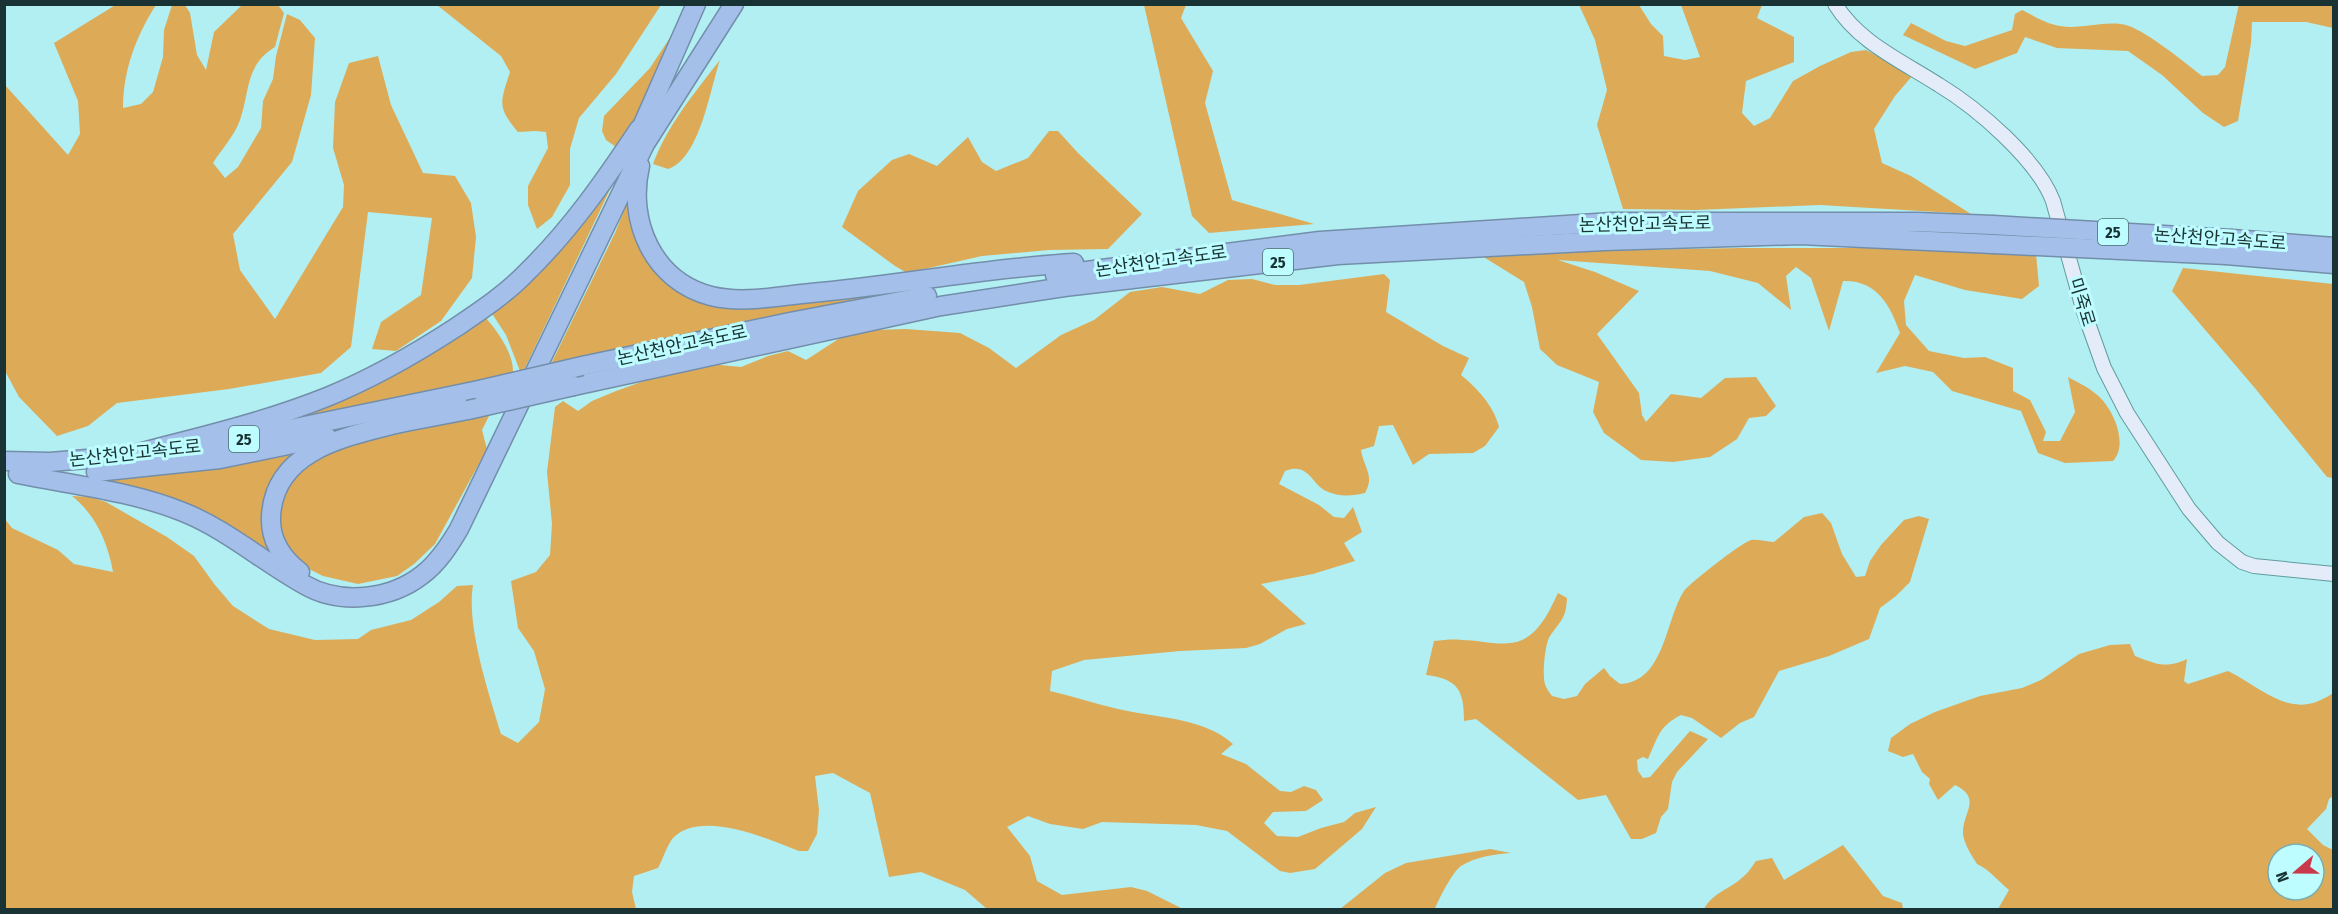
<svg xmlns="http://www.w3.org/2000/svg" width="2338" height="914" viewBox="0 0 2338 914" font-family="'Fira Sans Condensed','Noto Sans KR',sans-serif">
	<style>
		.green { fill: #ddab58; fill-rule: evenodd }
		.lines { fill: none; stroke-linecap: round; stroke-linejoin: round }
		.secondary-casing { stroke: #609c9e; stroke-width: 16 }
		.highway-casing { stroke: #738eaa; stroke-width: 21 }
		.secondary { stroke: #e4ecf9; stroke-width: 14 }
		.highway { stroke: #a4c0ea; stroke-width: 18 }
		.highway-bridge-casing { stroke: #738eaa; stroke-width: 21; stroke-linecap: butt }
		.highway-bridge { stroke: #a4c0ea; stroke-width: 18 }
		.labels { text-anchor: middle; stroke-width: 6; stroke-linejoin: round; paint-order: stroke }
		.shield { fill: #befdff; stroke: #4a6f70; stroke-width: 1.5 }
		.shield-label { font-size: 16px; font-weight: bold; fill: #193233 }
		.street-label { font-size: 18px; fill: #193233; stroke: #befdff }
	</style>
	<rect width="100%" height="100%" fill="#b1eff2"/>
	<!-- green -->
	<g class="green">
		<path d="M117,4L156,5C136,36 123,71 123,108L141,104L153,92L163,57L164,30L172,5H185L190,13L197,55L206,70L214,32L242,5H278L284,13L275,47C245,65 250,91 240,120C235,135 221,150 213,163L225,178L238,167L261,128L263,101L273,79L276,56L287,14L300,20L315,38L311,95L292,162L233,234L240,270L275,319L343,207L344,185L333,148L335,102L349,63L378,56L391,105L423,173L455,176L471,203L476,237L472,278L441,321L396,351L372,349L381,322L421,295L432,218L368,212L351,347L321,373L229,389L117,403L88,426L57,436L19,397L5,371V85L68,155L80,134L78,101L54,43Z"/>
		<path d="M2239,4L2333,5V28L2306,22H2252L2251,43L2238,121L2224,127L2203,113L2162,75L2128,51L2057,48L2025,37L2017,53L1975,69L1903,35L1911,23L1946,41L1965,46L2012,30L2015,14L2022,10C2034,16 2046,24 2060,26C2083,30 2107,19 2129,26C2147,32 2187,64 2202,76L2218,75L2225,67Z"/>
		<path d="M437,5H661L616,74L579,118L570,149V185L552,217L537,229L528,205V186L548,148L546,132L536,131L518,132C497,107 500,103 510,72L501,56Z"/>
		<polygon points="1144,5 1186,5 1181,18 1213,71 1205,103 1232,200 1314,224 1209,233 1192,216"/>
		<polygon points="1579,5 1639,5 1651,24 1663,36 1664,56 1685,60 1700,57 1681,5 1762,5 1757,18 1794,37 1794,62 1746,81 1742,113 1754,126 1770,118 1793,81 1820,66 1851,52 1866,50 1913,75 1895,96 1874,129 1882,163 1911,176 1971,214 1820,205 1696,210 1623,209 1597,125 1607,90 1595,40"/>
		<polygon points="677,27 630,134 619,149 606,140 602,131 604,116 650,68"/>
		<path d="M720,60C710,89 700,159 668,169L653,164C667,126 695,92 720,60Z"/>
		<polygon points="1049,131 1058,131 1078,153 1142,214 1108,249 1049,250 982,256 907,273 895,266 842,227 858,191 892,160 909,154 937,166 968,137 982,162 996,171 1028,158"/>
		<polygon points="614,181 524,370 520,371 506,335 491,312"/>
		<polygon points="633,188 633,219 704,299 961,279 551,364 615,233"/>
		<path d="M1741,248H1929L2036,254L2039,286L2022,299L1965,290L1915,275L1904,301L1906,325L1929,351L1964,358L1985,357L2013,368V391L2030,400L2046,432L2043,441H2060L2075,412L2068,377C2077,382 2088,387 2096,394C2113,407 2129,444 2113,461L2065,463L2038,453L2021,411L1952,391L1933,372L1905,366L1876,373L1900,333C1890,305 1877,280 1843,281L1829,331L1811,278L1796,267L1786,276L1791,310L1758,283L1710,271L1558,260L1595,272L1639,291L1597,334L1639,393L1642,415L1646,422L1671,394L1701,398L1725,378L1756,377L1776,406L1766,416L1749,418L1737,439L1710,457L1673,462L1641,460L1604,433L1593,412L1599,382L1557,365L1540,349L1532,307L1524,282L1482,256L1578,251Z"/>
		<polygon points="2183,268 2333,284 2333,478 2327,477 2254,387 2172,291"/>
		<path d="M1384,274L1390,280L1386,312L1443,346L1469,358L1461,375C1477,388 1494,406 1499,427L1485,446L1473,453L1429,454L1413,465L1393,425L1379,426L1374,446L1361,450C1364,468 1375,476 1365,493C1352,496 1339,497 1326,491C1311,484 1309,462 1285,471L1279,484L1319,505L1334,517L1344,518L1353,507L1362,532L1344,543L1355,561L1313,574L1261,584L1306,624L1287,629L1260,644L1246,648L1180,651L1084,660L1052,671L1050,691C1073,696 1095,704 1118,709C1156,718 1203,717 1233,744L1221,754L1246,764L1280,791L1291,792L1304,786L1316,790L1323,800L1306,811L1273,812L1264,823L1277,836L1298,837L1321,828L1344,822L1355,813L1376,807L1362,829L1315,869L1290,873L1280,871L1227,831L1196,825L1102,822L1083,829L1050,824L1028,816L1007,827L1030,856L1037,881L1062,895L1131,887L1147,891L1183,909H987L965,890L921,872L889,877L870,793L833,773L815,776L819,810L817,834L808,851H799C768,839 701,809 673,838C667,845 663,859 658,868L634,876L632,892L636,909H5L4,518L12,528L58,550L74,564L113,572C108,543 96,515 72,496L90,497L106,502L167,537L194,556L215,585L233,606L269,629L315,640L358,639L371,630L411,620L439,602L457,586L473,585C466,626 489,694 501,734L518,743L539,722L545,689L534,651L518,628L511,581L536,572L550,555L552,524L547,472L555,407L563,401L578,411L592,401L616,391L655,377L710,364L741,367L768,356L788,351L806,360L840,338L872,330L906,329L960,333L989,348L1016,368L1061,335L1094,320L1130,292L1162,287L1200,294L1228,280L1252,279L1275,285H1299Z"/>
		<path d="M486,318C498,332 514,354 513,373L270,425L414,363Z"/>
		<polygon points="490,414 482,430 487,449 435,544 414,564 397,576 358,584 323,576 305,567 295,557 282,534 278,521 279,503 295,470 339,447"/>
		<polygon points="301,450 281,467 276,557 218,523 89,481"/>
		<path d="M1822,513L1831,523L1842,554L1856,577L1865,576L1870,561L1881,545L1904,520L1919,516L1929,519L1910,582L1896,596L1880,608L1869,639L1829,656L1779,671L1754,717L1740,723L1721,738L1692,718L1681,715C1659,726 1658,737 1648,759L1643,757L1637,760L1638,771L1643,778L1650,777L1690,731L1708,739L1677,772L1672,782L1668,809L1661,817L1656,833L1642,839H1631L1606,795L1578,800L1476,719L1464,721C1464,690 1458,679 1426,675L1434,641C1444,640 1453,639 1462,640C1481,640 1504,648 1522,640C1540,632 1550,610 1558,593L1567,598C1566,619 1561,620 1550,636C1545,643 1542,675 1545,684C1546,688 1550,693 1552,696L1564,699L1577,696L1585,684L1604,668L1610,676L1620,684C1665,682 1665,620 1684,591C1690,583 1741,543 1751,540C1757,539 1767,542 1774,542L1804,517Z"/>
		<path d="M2130,644L2135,656C2156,664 2166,669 2187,659L2184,681L2188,684L2228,671C2266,690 2292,722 2333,693V796L2329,799L2326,809L2307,829L2323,845L2333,850V909H1998L2009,890C1998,881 1990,870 1977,864C1972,856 1964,844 1963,834C1962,812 1983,799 1955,785L1938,800L1929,784L1930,779L1922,772L1913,754L1903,757L1888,751L1891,738L1910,724L1935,712L1980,696L2022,688L2041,680L2079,654L2110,645ZM2278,854H2314V890H2278Z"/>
		<path d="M1843,845L1883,896L1902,903L1903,909H1704C1713,892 1731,889 1744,876C1749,872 1752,866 1756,861L1772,858L1784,880Z"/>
		<path d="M1490,849L1511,853C1495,854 1475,857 1461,866C1453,871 1438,900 1435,909H1340L1385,873L1406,863Z"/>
	</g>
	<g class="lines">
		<defs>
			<path id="secondary" d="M1835,4C1859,43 1902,61 1939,85C1977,108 2037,159 2053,201L2084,312L2104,368L2127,413L2189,509L2218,543L2242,562L2254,566L2334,574"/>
			<g id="highway">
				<polyline points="636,140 696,4"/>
				<path d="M640,166C627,221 653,281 711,296C743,304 778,296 811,293C899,285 986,268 1074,263"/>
				<polyline points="2232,239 2334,247"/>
				<polyline points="2226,255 2334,264"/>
				<polyline points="1055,275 1320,241 1612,222 1917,222 1993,225"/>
				<polyline points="582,366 790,322 927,296"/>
				<polyline points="574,386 941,306 1064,287 1338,255 1604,241 1800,235 1993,244"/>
				<polyline points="395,424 468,410"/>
				<polyline points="208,446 479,390"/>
				<path d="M126,456C193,439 262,423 327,397C371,379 415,354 455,328C480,311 506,294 527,272C571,229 605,180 639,129"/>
				<polyline points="4,461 50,462 136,455"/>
				<polyline points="96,472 220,459 327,437"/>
				<path d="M18,474C73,485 131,491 183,512C228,530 263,562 305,585C340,605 390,600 422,575C438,563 449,546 459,529L645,144L734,4"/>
				<path d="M300,572C283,559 270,541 271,517C274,447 351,436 407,421"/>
			</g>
		</defs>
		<!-- secondary casing -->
		<use href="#secondary" class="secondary-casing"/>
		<!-- highway casing -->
		<use href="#highway" class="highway-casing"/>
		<!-- secondary -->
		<use href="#secondary" class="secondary"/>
		<!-- highway -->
		<use href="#highway" class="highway"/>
		<defs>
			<g id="highway-bridge">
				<polyline points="1993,225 2232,239"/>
				<polyline points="1993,244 2226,255"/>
				<polyline points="479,390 582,366"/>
				<polyline points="468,410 574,386"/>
			</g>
		</defs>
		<!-- highway-bridge casing -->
		<use href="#highway-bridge" class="highway-bridge-casing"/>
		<!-- highway-bridge -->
		<use href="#highway-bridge" class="highway-bridge"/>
	</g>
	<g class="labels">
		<!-- shield labels -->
		<g class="shield">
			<rect x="2098" y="219" width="30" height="26" rx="4.5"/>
			<rect x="1263" y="249" width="30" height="26" rx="4.5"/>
			<rect x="229" y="426" width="30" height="26" rx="4.5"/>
		</g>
		<g class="shield-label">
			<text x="2113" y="238">25</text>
			<text x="1278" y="268">25</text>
			<text x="244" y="445">25</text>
		</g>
		<!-- street labels -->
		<g class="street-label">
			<text transform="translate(1645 224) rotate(-1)" y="6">논산천안고속도로</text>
			<text transform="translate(2220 239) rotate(4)" y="6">논산천안고속도로</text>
			<text transform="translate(1161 261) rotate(-8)" y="6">논산천안고속도로</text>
			<text transform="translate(2082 302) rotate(73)" y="6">미죽로</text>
			<text transform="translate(682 345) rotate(-12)" y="6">논산천안고속도로</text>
			<text transform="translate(135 453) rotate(-6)" y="6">논산천안고속도로</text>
		</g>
	</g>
	<!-- border -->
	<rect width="2338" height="914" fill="none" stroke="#193233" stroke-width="12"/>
	<!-- north arrow -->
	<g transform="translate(2296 872) rotate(250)"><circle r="28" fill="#befdff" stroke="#7cacad" stroke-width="1.5"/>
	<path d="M0-4.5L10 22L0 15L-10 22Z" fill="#ca394b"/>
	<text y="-9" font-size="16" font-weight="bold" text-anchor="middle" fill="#193233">N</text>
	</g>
</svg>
